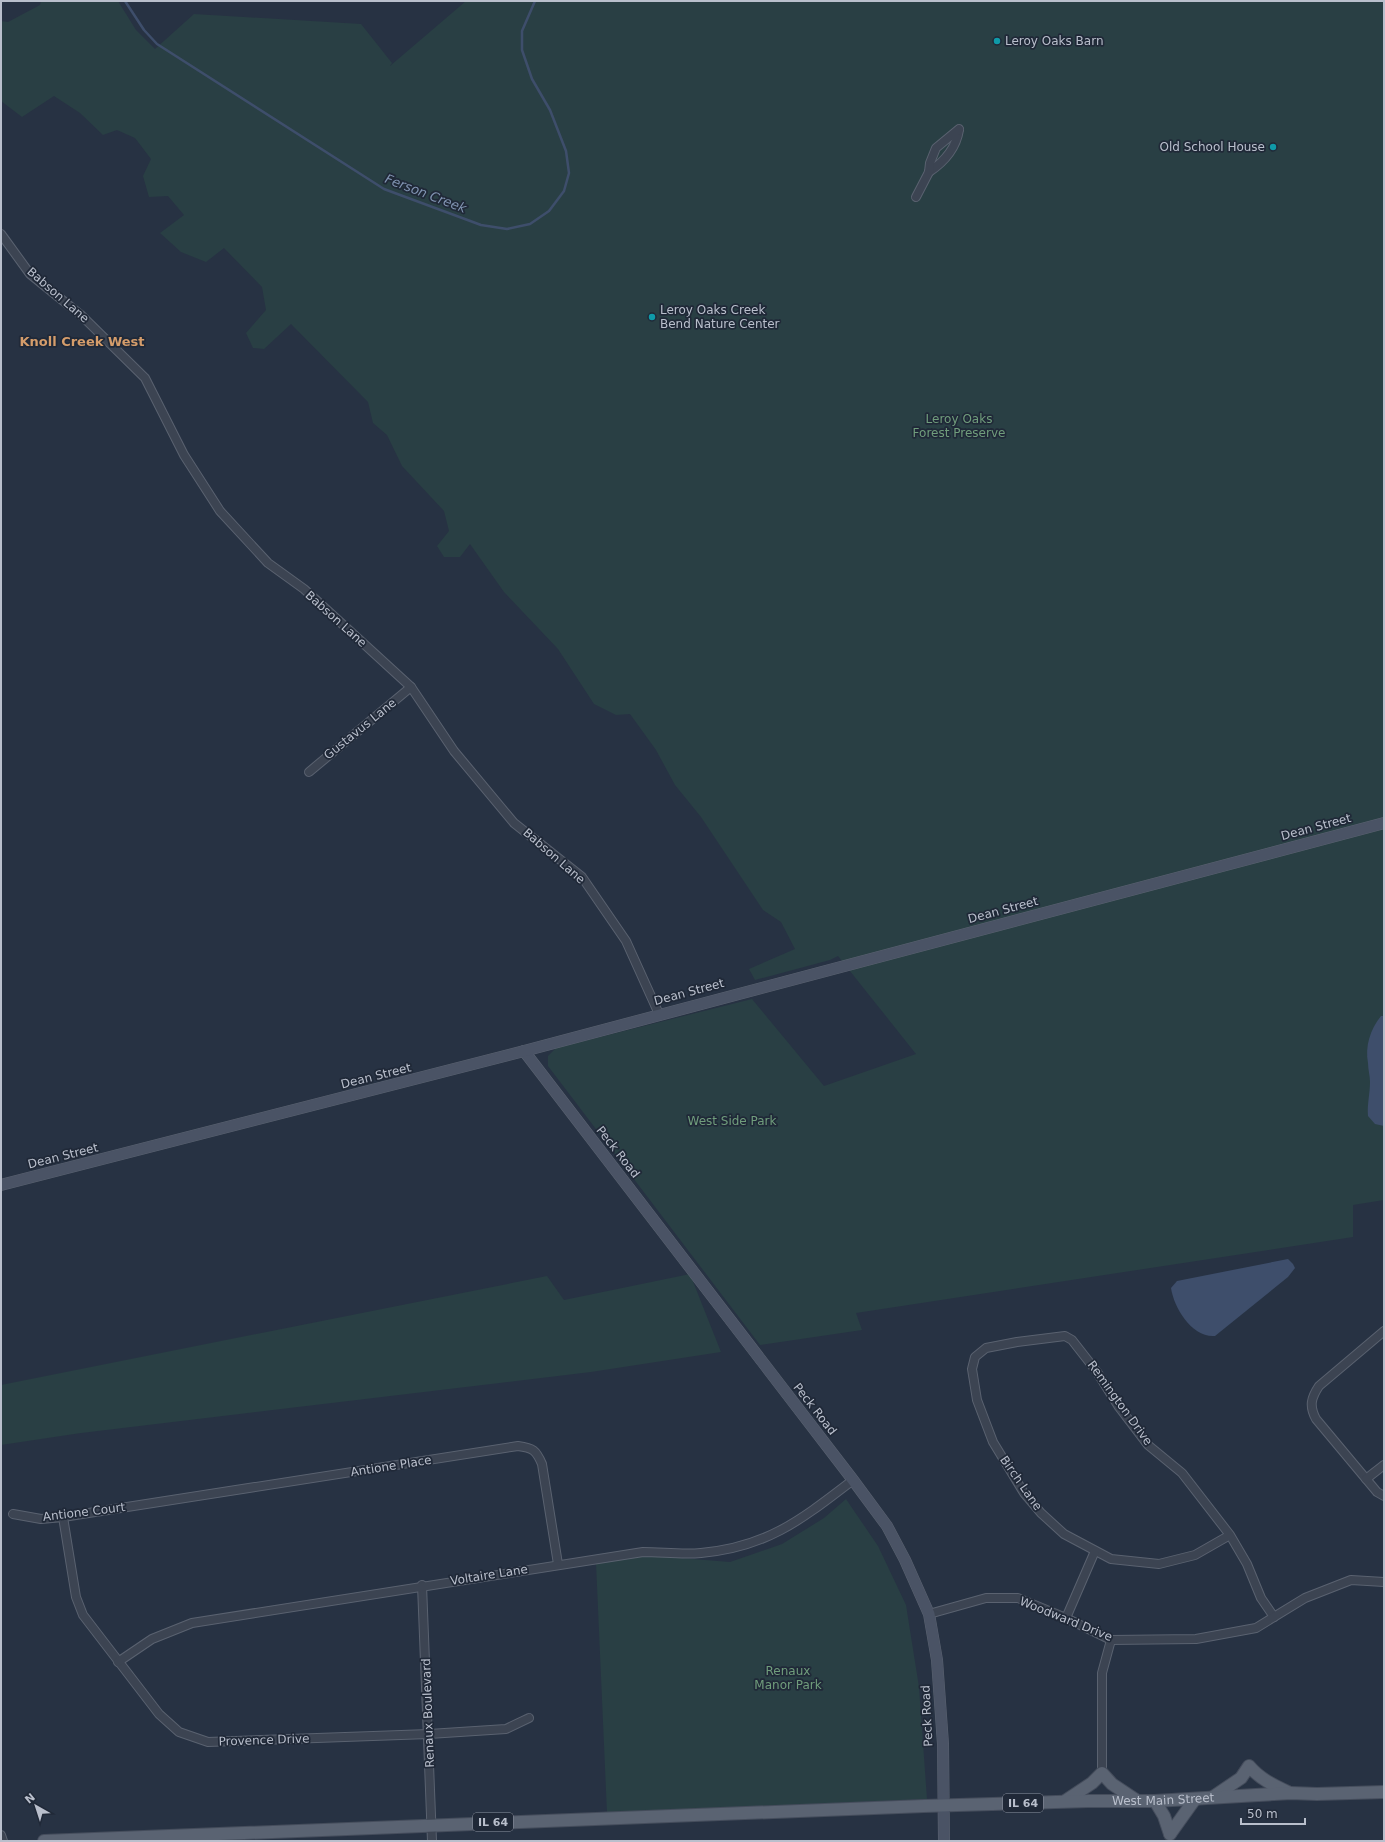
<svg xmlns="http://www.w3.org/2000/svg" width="1385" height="1842" viewBox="0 0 1385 1842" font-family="'DejaVu Sans',sans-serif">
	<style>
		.green { fill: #293f44 }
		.water { fill: #3e4e6b }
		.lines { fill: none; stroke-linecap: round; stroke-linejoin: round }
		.stream { stroke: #3e4e6b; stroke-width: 2.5 }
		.street-casing { stroke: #5a6270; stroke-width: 10 }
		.secondary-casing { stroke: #5a6270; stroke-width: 12 }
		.primary-casing { stroke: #454d5c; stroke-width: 14 }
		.street { stroke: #3c4452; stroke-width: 8 }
		.secondary { stroke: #4a5365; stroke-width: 11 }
		.primary { stroke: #5a6372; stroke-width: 12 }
		.culture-dot { fill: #0f9aa8; stroke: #202938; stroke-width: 1.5 }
		.labels { text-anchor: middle; stroke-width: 3.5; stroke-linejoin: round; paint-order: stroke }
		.shield { fill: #202938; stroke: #8b92a0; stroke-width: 1 }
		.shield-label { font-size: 11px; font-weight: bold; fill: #b9bfcc }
		.poi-label { font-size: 12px; fill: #b9bfcc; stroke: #202938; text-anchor: start }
		.street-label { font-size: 12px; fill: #b9bfcc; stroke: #202938 }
		.park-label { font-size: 12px; fill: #709d7c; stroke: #202938 }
		.water-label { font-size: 13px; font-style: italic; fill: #8194b2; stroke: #202938 }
		.neighbourhood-label { font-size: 13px; font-weight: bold; fill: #d59d6b; stroke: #202938 }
	</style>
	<rect width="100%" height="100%" fill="#273243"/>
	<!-- green -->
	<g class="green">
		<polygon points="41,1 118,1 136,30 155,49 194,14 361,24 392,63 390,66 466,1 1384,1 1384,1200 1353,1205 1353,1237 856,1313 862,1330 760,1345 548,1066 548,1056 556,1048 752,999 824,1086 916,1054 838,956 830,960 755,980 749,969 795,949 781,922 763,910 701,817 675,785 656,750 630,714 616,715 594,704 558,649 504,592 470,544 460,557 444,557 437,546 449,531 444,511 402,466 387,435 373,423 368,402 291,324 264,349 253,348 246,333 266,310 262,287 224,248 206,262 181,252 160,233 184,215 168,196 149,197 143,176 151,159 135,138 117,130 103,135 80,113 54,96 22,117 1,101 1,21 8,22 40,5"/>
		<polygon points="690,1274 721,1352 591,1372 81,1433 1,1445 1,1385 547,1276 564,1300"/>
		<polygon points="846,1499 878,1546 906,1605 919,1687 927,1799 607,1813 596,1563 643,1555 730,1562 782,1544 824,1518"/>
	</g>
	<!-- water -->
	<g class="water">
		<path d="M1381,1016H1384V1126L1375,1124L1368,1116C1367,1104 1370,1094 1370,1082C1370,1076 1368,1069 1368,1063C1365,1046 1370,1030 1381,1016Z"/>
		<path d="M1288,1259L1293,1264L1295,1268L1288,1277L1215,1336C1192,1338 1174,1308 1171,1288L1177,1281Z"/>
	</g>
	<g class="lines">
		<!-- stream -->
		<polyline class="stream" points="125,1 144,30 157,44 384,189 481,225 507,229 530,224 549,211 564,191 569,173 566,151 550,110 532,79 522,50 522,31 535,1"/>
		<defs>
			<g id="street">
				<path d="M929,172C944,162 956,148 959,130"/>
				<polyline points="916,197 929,172 930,163 936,148 959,129"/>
				<polyline points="1,234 30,274 82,316 145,378 184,455 220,511 268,563 304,589 411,687 454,751 514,823 582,877 626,941 659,1014"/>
				<polyline points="309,772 411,687"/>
				<path d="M1384,1331L1319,1386C1311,1398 1309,1406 1316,1419L1377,1492L1384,1496"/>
				<polyline points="1366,1479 1384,1465"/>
				<path d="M13,1514L41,1519L63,1517L518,1446C533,1448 536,1450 542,1464L558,1564"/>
				<polyline points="63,1517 76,1597 83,1615 159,1714 179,1732 208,1742 429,1734 506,1729 529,1718"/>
				<polyline points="1230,1535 1195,1555 1159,1564 1111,1559 1064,1534 1041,1513 1024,1493 993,1442 977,1400 972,1369 975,1357 986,1348 1017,1342 1065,1336 1072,1340 1097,1372 1119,1407 1148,1445 1182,1473 1230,1535 1247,1564 1261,1598 1274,1617"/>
				<polyline points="422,1585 432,1841"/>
				<polyline points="929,1614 986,1598 1018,1598 1066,1618 1111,1640 1196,1639 1256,1628 1305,1598 1351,1580 1384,1582"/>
				<polyline points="1066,1618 1095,1551"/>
				<path d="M118,1662L152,1639L192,1623L643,1552C662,1552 682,1555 701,1553C768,1547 802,1519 853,1480"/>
				<polyline points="1102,1773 1102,1673 1111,1640"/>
				<polyline points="1,1835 3,1841"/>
			</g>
			<g id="secondary">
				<polyline points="524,1051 853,1480 887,1526 905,1560 929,1614 937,1660 943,1744 944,1841"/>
				<polyline points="1,1185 524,1051 1384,823"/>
			</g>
			<g id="primary">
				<path d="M1213,1797L1241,1778L1249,1766C1260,1779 1273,1785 1288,1792"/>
				<polyline points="1065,1801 1092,1783 1102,1773 1112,1784 1136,1800"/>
				<polyline points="1155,1801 1164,1816 1170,1834"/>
				<polyline points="1170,1834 1195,1799"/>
				<path id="s1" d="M44,1841L924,1806L1088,1801H1155L1291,1793L1317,1794L1384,1792"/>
			</g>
		</defs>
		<!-- street casing -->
		<use href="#street" class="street-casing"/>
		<!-- secondary casing -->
		<use href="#secondary" class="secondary-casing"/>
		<!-- primary casing -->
		<use href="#primary" class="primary-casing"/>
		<!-- street -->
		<use href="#street" class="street"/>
		<!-- secondary -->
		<use href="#secondary" class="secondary"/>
		<!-- primary -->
		<use href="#primary" class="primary"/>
	</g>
	<!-- markers -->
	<g class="culture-dot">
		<circle cx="997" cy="41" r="4"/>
		<circle cx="1273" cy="147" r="4"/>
		<circle cx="652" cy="317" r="4"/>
	</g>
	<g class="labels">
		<!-- shield labels -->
		<g class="shield">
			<rect x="1003" y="1794" width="40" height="18" rx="3"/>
			<rect x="473" y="1813" width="40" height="18" rx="3"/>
		</g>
		<g class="shield-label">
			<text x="1023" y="1807">IL 64</text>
			<text x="493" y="1826">IL 64</text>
		</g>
		<!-- poi labels -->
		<g class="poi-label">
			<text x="1005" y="45">Leroy Oaks Barn</text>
			<text x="1265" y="151" text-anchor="end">Old School House</text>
			<text x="660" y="314">Leroy Oaks Creek<tspan x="660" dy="14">Bend Nature Center</tspan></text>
		</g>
		<!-- street labels -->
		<g class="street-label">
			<text transform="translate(58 295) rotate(41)" y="4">Babson Lane</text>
			<text transform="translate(336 619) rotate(42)" y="4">Babson Lane</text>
			<text transform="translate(360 729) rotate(-39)" y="4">Gustavus Lane</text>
			<text transform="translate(1316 827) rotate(-15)" y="4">Dean Street</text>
			<text transform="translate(554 856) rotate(41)" y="4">Babson Lane</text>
			<text transform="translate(1003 910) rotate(-15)" y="4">Dean Street</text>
			<text transform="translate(689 992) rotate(-15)" y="4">Dean Street</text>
			<text transform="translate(376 1076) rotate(-14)" y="4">Dean Street</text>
			<text transform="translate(618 1152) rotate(52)" y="4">Peck Road</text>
			<text transform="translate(63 1156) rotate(-14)" y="4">Dean Street</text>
			<text transform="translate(1120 1403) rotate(54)" y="4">Remington Drive</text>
			<text transform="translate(815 1409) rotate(52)" y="4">Peck Road</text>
			<text transform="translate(391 1466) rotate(-9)" y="4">Antione Place</text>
			<text transform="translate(1021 1483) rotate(55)" y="4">Birch Lane</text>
			<text transform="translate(84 1512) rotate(-7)" y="4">Antione Court</text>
			<text transform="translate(489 1575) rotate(-9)" y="4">Voltaire Lane</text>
			<text transform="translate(1066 1619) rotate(22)" y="4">Woodward Drive</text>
			<text transform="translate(428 1713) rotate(-92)" y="4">Renaux Boulevard</text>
			<text transform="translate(927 1716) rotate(-93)" y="4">Peck Road</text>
			<text transform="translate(264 1740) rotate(-2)" y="4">Provence Drive</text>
			<text dy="4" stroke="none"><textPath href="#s1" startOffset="1120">West Main Street</textPath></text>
		</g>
		<!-- park labels -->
		<g class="park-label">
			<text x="959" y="423">Leroy Oaks<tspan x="959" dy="14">Forest Preserve</tspan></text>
			<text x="732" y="1125">West Side Park</text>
			<text x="788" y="1675">Renaux<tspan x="788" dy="14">Manor Park</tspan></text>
		</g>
		<!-- water labels -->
		<g class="water-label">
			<text transform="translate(426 193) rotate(21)" y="5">Ferson Creek</text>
		</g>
		<!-- neighbourhood labels -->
		<g class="neighbourhood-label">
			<text x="82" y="346">Knoll Creek West</text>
		</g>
	</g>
	<!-- border -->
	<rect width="1385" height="1842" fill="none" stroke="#b9bfcc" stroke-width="4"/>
	<!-- north arrow -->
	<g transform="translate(36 1806) rotate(321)" stroke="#202938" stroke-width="3" paint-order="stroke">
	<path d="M0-3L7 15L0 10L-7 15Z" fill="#b9bfcc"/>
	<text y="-6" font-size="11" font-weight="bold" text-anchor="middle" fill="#b9bfcc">N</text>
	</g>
	<!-- scale -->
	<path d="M1241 1818v6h64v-6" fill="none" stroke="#b9bfcc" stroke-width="2"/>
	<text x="1247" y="1818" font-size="12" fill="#b9bfcc" stroke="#202938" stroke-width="3" paint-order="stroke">50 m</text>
</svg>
